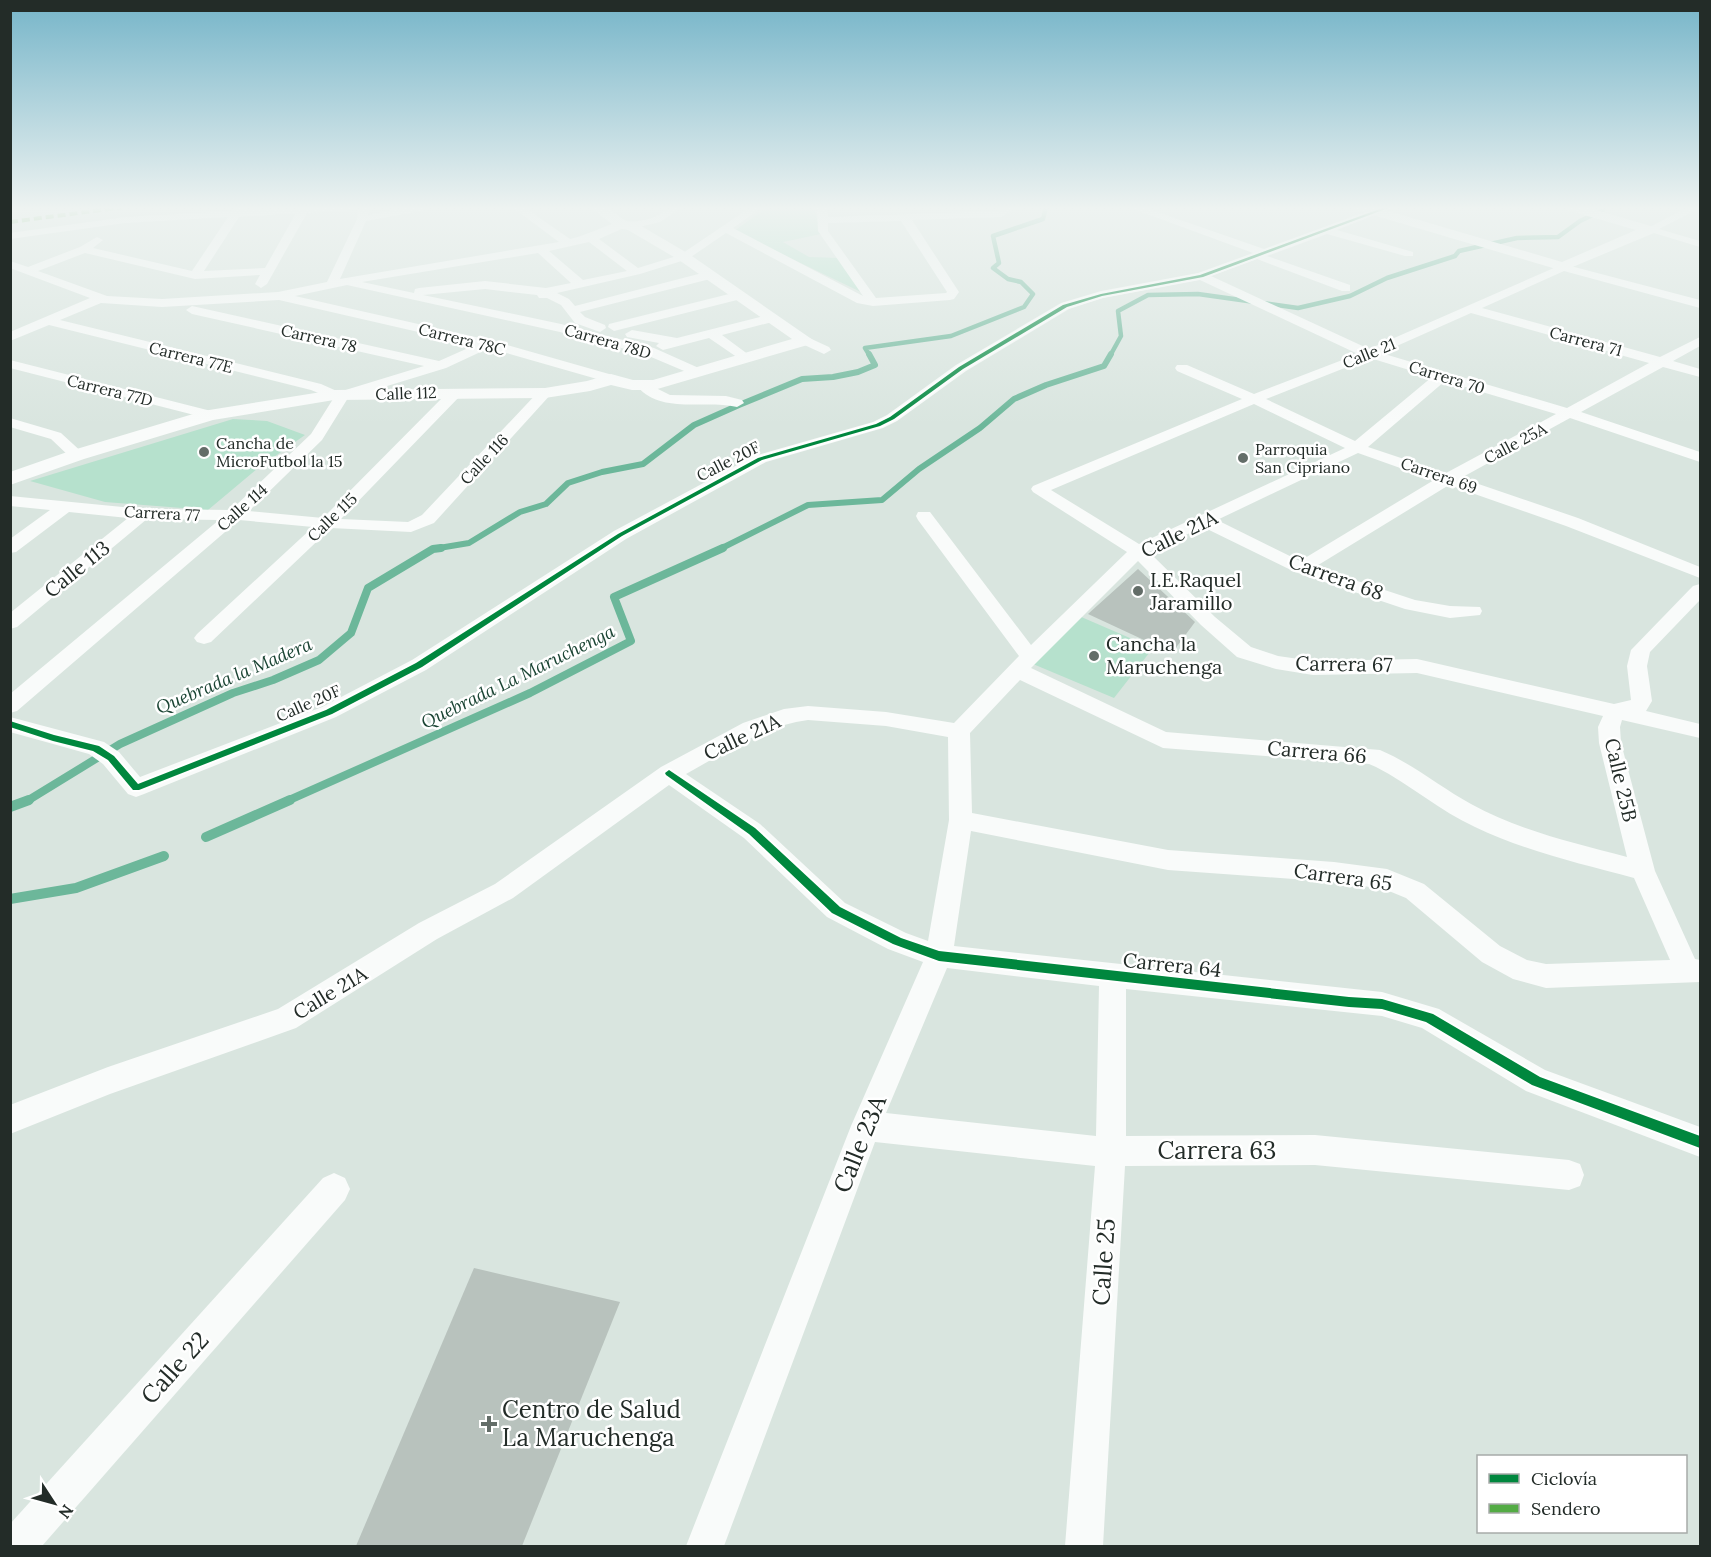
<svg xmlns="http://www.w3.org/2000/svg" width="1711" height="1557" viewBox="0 0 1711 1557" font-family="Lora,serif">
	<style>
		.green { fill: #b6e1cd }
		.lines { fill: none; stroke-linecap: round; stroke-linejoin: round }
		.stream-far3 { stroke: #6cb79a; stroke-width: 4.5 }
		.stream-far2 { stroke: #6cb79a; stroke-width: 6 }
		.stream-far1 { stroke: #6cb79a; stroke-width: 8 }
		.stream { stroke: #6cb79a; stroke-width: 10 }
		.building { fill: #b8c2bd }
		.minor { fill: #f9fbfa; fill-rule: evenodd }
		.tertiary { fill: #f9fbfa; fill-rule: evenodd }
		.quiet { stroke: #53ab44; stroke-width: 4; stroke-dasharray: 8 4; stroke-linecap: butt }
		.cycleway-casing { stroke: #fff; stroke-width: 4 }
		.cycleway { fill: #00873e; fill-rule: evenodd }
		.poi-dot { fill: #636d68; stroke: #fff; stroke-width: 2 }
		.labels { text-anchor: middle; stroke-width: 5; stroke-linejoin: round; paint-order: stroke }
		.far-street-label { font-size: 16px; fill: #232c28; stroke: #fff }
		.far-poi-label { font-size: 16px; fill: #232c28; stroke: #fff; text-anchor: start }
		.far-water-label { font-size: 18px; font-style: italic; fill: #1a4433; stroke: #fff }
		.street-label { font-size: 20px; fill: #232c28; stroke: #fff }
		.poi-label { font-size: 20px; fill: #232c28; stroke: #fff; text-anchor: start }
		.near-street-label { font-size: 24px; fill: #232c28; stroke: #fff }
		.near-poi-label { font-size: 24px; fill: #232c28; stroke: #fff; text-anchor: start }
	</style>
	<rect width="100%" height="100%" fill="#d9e5df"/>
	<!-- green -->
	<g class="green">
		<polygon points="768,207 814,207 821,234 783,242 809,257 839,258 863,293 734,231"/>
		<polygon points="233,419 267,421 305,435 257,469 208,510 105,502 30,481"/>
		<polygon points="1079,616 1153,648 1114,698 1033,664"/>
	</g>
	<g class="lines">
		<!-- stream-far3 -->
		<g class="stream-far3">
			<polyline points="870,356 865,348 951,336 1024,307 1033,294 1021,282 1008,279 993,268 999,263 993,236 1043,219 1046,207"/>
			<polyline points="1110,356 1121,336 1118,311 1148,295 1198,294 1298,308 1350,296 1387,278 1455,256 1459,251 1517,238 1558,237 1580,221 1603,210 1603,207"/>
		</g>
		<!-- stream-far2 -->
		<g class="stream-far2">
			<polyline points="433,549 469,543 520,512 546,504 568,483 602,472 643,464 694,425 739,405 802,379 833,377 858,372 875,365 869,354"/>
			<polyline points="720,549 808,505 882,500 919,469 980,428 1014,399 1046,385 1104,366 1111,354"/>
		</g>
		<!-- stream-far1 -->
		<g class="stream-far1">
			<polyline points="27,801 120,744 233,693 273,680 319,660 351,633 368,588 433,549 441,548"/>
			<polyline points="287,801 530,693 631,641 614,597 723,548"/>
		</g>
		<!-- stream -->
		<g class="stream">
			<polyline points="10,807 29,800"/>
			<polyline points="206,837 290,800"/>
			<polyline points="10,899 76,888 164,856"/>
		</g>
	</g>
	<!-- building -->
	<g class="building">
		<polygon points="1138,569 1195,622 1172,653 1088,614"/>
		<polygon points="474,1268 620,1302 522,1546 356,1546"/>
	</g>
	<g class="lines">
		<!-- minor -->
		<g class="minor">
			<path d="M235,207H245L243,210L358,207L353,210L307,213L267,284L261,288L255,284L260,275L195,279L85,253L38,271L107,296L162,299L278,292L327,282L357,219L359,207H369L368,215L409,207H431L426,210L366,221L340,279L559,242L512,207H524L570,239C586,236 607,224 620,222C630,221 640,222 652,218C664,213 669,207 683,207L660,222L631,229L626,227L599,239L638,268L680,255L751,207H763L733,228L863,296L818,231L817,207H827L828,217L999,211L1002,209L1001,207H1011L1013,210L1001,217L912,220L959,292L954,299L950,300L873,306L857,303L726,233L688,259L640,274L557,293L569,299L575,306L710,271L716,275L714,278L580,312L585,317L605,325L606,328L600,332L575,323L561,305L547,298H539L537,295L485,289L423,295L561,324L654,348L701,369L703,372L696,376L644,354L560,332L347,285L295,296L493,341L616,376L618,379L611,383L489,348L446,368L348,398L322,440L249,511L323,518L451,389H461L463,392L461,395L341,519L408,522L422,515L540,390H550L552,393L434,523L411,532L331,528L211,642L204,644L197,642L194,638L197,634L313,527L239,520L17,711L10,713V694L219,520L147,519L17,627L10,629V613L128,518L69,512L16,552L10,553V539L50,510L10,506V496L143,509L231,510L311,434L333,399L311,390L49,325L10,341V332L90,298L10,268V261L28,267L80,247L97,237L103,240L93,248L192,271L228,217L125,223L10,239V233L125,217L232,211ZM296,213L265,268L204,271L239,217ZM901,221L947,292L946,293L876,298L828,231V223ZM589,242L627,271L583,280L549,251ZM538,253L571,283L546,288L485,281L419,288L415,289L414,293L362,282ZM279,300L475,345L439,361L192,306L186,310L192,314L424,366L339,392L321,384L60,320L101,303L162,307Z"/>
			<path d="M1128,207H1143L1264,249L1379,207H1394L1337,230L1413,252V256H1405L1327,234L1267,256L1350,285V291H1342L1257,259L1211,276L1369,349L1563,264L1700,300V308L1564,271L1482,308L1660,357L1700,337V346L1673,361L1700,369V377L1663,367L1581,412L1700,452V462L1570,418L1461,478L1578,518L1700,567V578L1566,526L1449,485L1315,567L1415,600L1450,606L1480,607L1482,611L1480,615L1450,618L1405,609L1295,572L1203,527L1149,552L1215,617L1251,647L1278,656L1313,661L1417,659L1614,704L1631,700L1627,666L1631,650L1693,586L1700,584V600L1650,652L1647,666L1652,701L1646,711L1700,724V738L1622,720L1620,727L1621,743L1655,871L1695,959L1700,960V982L1546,988L1513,979L1482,962L1406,898L1384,889L1334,882L1168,870L971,831L954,946L1382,992L1439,1009L1545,1070L1700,1127V1157L1526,1091L1422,1028L1382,1016L1126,989V1136L1315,1135L1569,1160L1580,1164L1584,1175L1580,1186L1569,1190L1315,1165L1125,1166L1103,1546H1065L1095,1166L875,1142L724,1546H686L851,1126L923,962L888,949L827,917L744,838L669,785L513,898L437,939L296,1028L110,1094L10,1134V1105L108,1067L278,1009L419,923L495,884L661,767L743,723L784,709L808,706L886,712L954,723L1019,656L918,520L916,516L918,512H930L1031,645L1127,552L1033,492L1031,489L1033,486L1242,399L1177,371L1175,368L1177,365H1187L1254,394L1358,354L1200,280L1103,298L1069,309L966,371L897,421L883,428L766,462L626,539L426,670L336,717L144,794L136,797L128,794L103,764L89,754L10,732V717L104,742L119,752L140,777L322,707L412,660L614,531L754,456L873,422L887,415L956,365L1061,303L1101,291L1198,273L1253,253ZM1471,313L1649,363L1567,408L1381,353ZM1370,358L1432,377L1355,441L1266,399ZM1445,381L1556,414L1446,473L1368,447ZM1254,404L1345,448L1139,544L1051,490ZM1358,453L1434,480L1300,561L1217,520ZM1138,561L1201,625L1237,657L1276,669L1313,675L1417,673L1603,716L1598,727L1599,743L1627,857C1574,843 1520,831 1471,804C1440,787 1413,764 1380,750L1166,732L1031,668ZM1020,680L1163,748L1369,764L1376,767C1411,785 1440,811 1475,827C1525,851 1581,864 1634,878L1670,960L1546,964L1527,960L1500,946L1424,884L1387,869L1334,862L1168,850L972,813L970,733ZM808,720L886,726L948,737L949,820L928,941L906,933L845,903L760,824L686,774C726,752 763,726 808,720ZM947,968L1099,986L1096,1136L886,1113Z"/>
			<polygon points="1688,207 1700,208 1659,229 1700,241 1700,247 1644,230"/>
			<polygon points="741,291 747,295 745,298 614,331 608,327 609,324"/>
			<polygon points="772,314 776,315 778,318 776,321 722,335 749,355 751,358 744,362 709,338 663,350 656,346 659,343 627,337 625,334 632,330 677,338"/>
			<polygon points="805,336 829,347 831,350 824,354 800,343 798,340"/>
			<polygon points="10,360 215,412 217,415 210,419 10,368"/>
			<path d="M644,382L670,395L726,396L742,400L744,403L737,407C705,399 661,415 637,386L639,383Z"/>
			<polygon points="10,418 61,433 85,455 77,460 71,458 51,439 10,427"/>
			<polygon points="334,1173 345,1178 350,1189 345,1200 42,1546 10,1546 10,1524 323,1178"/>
		</g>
		<!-- tertiary -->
		<g class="tertiary">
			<polygon points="590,207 606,207 626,221 636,223 689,254 813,340 811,344 654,390 632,390 611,385 590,391 545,398 334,400 213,420 84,459 10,485 10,472 70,451 203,411 334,390 545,388 587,381 611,374 633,380 653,380 792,339 679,260 628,230 617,228"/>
			<polygon points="1354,207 1375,207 1562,262 1636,230 1567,210 1565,207 1586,207 1654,227 1656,230 1654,233 1563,271 1356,210"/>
		</g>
		<!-- quiet -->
		<polyline class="quiet" points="10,222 124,207"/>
		<defs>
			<g id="cycleway">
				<polygon points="1385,207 1391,207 1203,277 1102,296 1067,307 963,369 894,419 880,426 762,460 622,536 422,667 332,714 139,790 133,790 108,760 93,751 53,741 10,727 10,721 54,735 99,746 114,756 138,784 326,710 416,663 618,534 758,458 876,424 890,417 959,367 1063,305 1101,294 1200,275"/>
				<polygon points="669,770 755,828 840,907 901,938 939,951 1349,997 1382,999 1433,1014 1540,1077 1700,1136 1700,1148 1532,1085 1426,1022 1382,1009 1349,1007 939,961 893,944 832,913 749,834 666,775 665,773"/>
			</g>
		</defs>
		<!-- cycleway casing -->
		<use href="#cycleway" class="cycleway-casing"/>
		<!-- cycleway -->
		<use href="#cycleway" class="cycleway"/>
	</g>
	<!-- sky -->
	<linearGradient id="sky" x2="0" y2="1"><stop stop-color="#76b5c9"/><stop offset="0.49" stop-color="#eef3f1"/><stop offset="1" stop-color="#eef3f1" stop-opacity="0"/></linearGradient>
	<rect width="1711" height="425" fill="url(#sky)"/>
	<!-- markers -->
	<g class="poi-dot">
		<circle cx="204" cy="452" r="6"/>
		<circle cx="1243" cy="458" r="6"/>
		<circle cx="1138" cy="591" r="6"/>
		<circle cx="1094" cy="656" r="6"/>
		<path d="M486 1415h6v6h6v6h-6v6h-6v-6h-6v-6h6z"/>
	</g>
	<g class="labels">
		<!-- far-street labels -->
		<g class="far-street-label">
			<text transform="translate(319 338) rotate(13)" y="6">Carrera 78</text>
			<text transform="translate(462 339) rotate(14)" y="6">Carrera 78C</text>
			<text transform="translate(608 341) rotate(16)" y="6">Carrera 78D</text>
			<text transform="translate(1586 341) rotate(15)" y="6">Carrera 71</text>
			<text transform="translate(1369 353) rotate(-22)" y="6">Calle 21</text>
			<text transform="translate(191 357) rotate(14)" y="6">Carrera 77E</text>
			<text transform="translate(1447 377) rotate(17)" y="6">Carrera 70</text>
			<text transform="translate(110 390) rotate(14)" y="6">Carrera 77D</text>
			<text transform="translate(406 393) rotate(-2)" y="6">Calle 112</text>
			<text transform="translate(1515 443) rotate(-28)" y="6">Calle 25A</text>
			<text transform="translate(484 459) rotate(-47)" y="6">Calle 116</text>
			<text transform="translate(728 461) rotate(-27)" y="6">Calle 20F</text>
			<text transform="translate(1439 475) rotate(19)" y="6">Carrera 69</text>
			<text transform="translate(242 507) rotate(-42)" y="6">Calle 114</text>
			<text transform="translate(162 513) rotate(3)" y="6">Carrera 77</text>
			<text transform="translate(332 517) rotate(-44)" y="6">Calle 115</text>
			<text transform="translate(308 703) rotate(-24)" y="6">Calle 20F</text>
		</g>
		<!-- far-poi labels -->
		<g class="far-poi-label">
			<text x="216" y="449">Cancha de<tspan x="216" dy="18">MicroFutbol la 15</tspan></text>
			<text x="1255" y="455">Parroquia<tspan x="1255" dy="18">San Cipriano</tspan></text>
		</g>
		<!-- far-water labels -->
		<g class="far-water-label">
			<text transform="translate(234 676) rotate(-23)" y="6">Quebrada la Madera</text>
			<text transform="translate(518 677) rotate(-26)" y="6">Quebrada La Maruchenga</text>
		</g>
		<!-- street labels -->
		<g class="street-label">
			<text transform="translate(1179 534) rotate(-26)" y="7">Calle 21A</text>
			<text transform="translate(77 569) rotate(-39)" y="7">Calle 113</text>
			<text transform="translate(1336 577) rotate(20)" y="7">Carrera 68</text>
			<text transform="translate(1344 664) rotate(1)" y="7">Carrera 67</text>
			<text transform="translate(742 737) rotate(-25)" y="7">Calle 21A</text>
			<text transform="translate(1317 752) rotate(5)" y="7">Carrera 66</text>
			<text transform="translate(1621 780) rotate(77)" y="7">Calle 25B</text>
			<text transform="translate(1343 877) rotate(8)" y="7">Carrera 65</text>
			<text transform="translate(1172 965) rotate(6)" y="7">Carrera 64</text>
			<text transform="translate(330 993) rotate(-31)" y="7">Calle 21A</text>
		</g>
		<!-- poi labels -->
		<g class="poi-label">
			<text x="1150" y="587">I.E.Raquel<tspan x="1150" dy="23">Jaramillo</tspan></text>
			<text x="1106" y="651">Cancha la<tspan x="1106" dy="23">Maruchenga</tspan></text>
		</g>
		<!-- near-street labels -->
		<g class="near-street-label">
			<text transform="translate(860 1144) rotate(-68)" y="8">Calle 23A</text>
			<text x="1217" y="1159">Carrera 63</text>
			<text transform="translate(1104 1262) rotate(-86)" y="8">Calle 25</text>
			<text transform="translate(175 1368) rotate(-48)" y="8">Calle 22</text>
		</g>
		<!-- near-poi labels -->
		<g class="near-poi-label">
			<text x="502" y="1418">Centro de Salud<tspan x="502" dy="28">La Maruchenga</tspan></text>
		</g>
	</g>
	<!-- border -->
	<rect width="1711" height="1557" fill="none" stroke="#232c28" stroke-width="24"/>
	<!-- legend -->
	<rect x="1477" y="1455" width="210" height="78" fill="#ffffff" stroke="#a7aba9" stroke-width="1.5"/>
	<rect x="1489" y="1474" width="30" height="9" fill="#00873e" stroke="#a7aba9" stroke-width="1.5"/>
	<text x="1531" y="1485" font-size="18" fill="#232c28">Ciclovía</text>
	<rect x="1489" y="1504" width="30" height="9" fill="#53ab44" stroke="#a7aba9" stroke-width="1.5"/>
	<text x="1531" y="1515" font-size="18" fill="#232c28">Sendero</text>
	<!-- north arrow -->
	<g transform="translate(54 1503) rotate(126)" stroke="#ffffff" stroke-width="4.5" paint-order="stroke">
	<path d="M0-4.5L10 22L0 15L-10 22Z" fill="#232c28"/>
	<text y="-9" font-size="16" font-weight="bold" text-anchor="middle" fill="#232c28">N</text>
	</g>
</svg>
